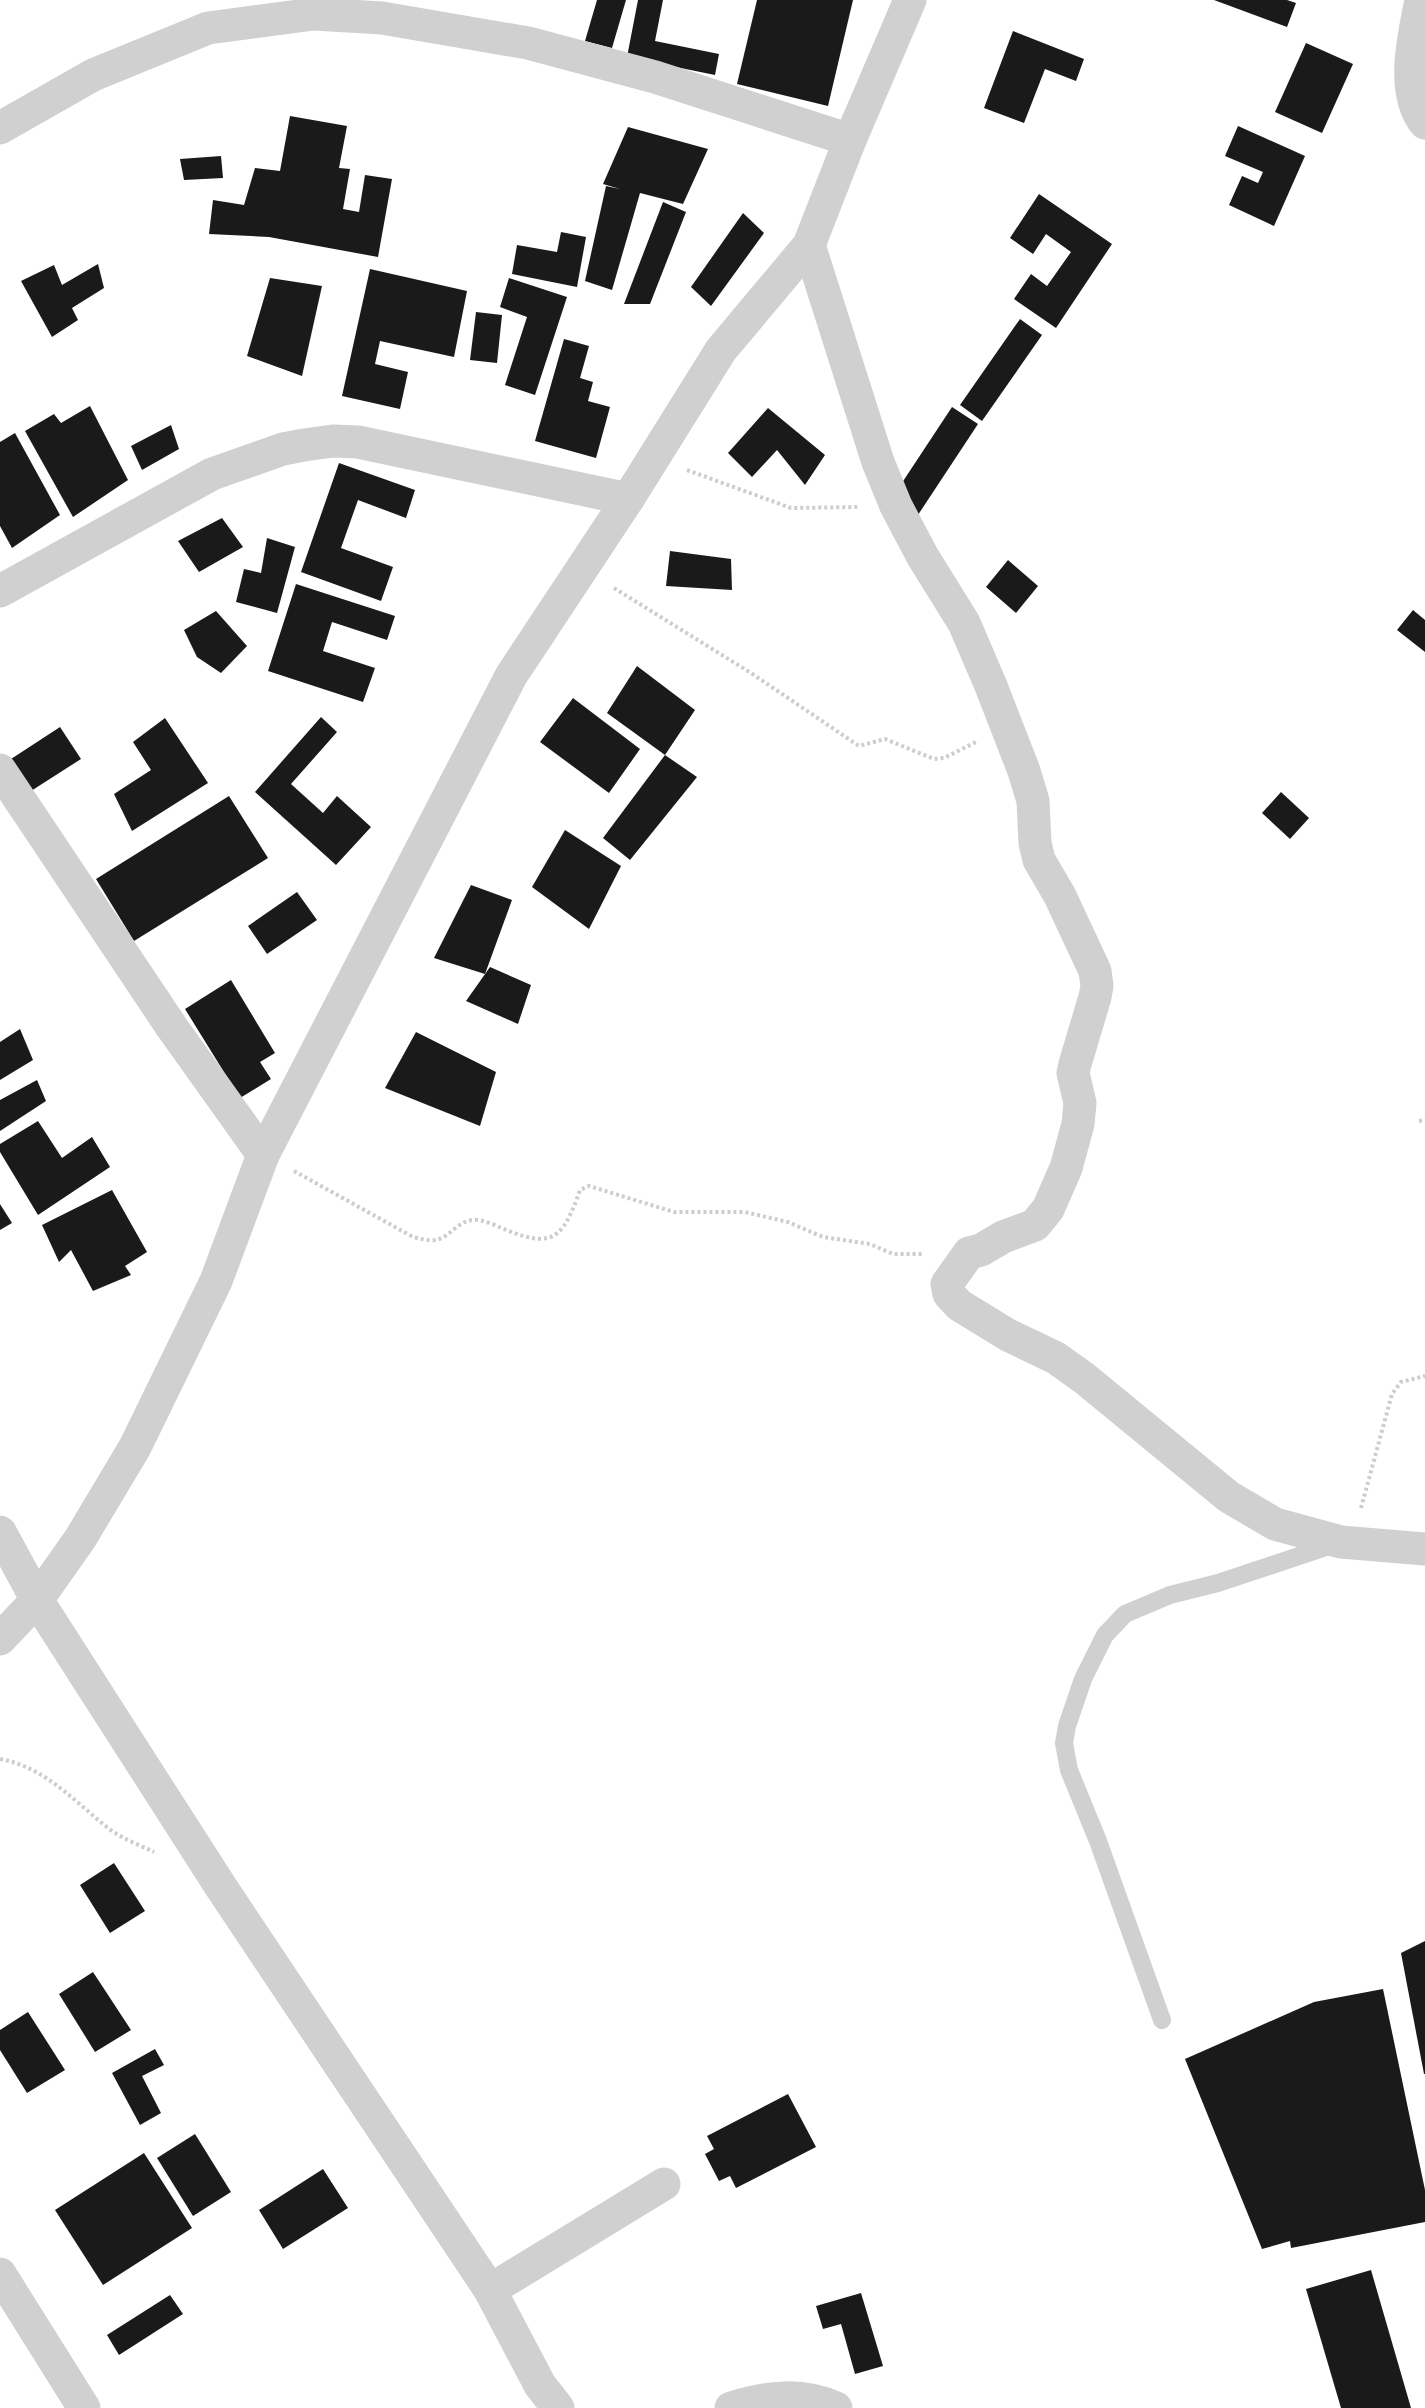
<svg xmlns="http://www.w3.org/2000/svg" width="1425" height="2408" viewBox="0 0 1425 2408" font-family="Cabin,sans-serif">
	<style>
		.building { fill: #1a1a1a }
		.lines { fill: none; stroke-linecap: round; stroke-linejoin: round }
		.path { stroke: #cdcdcd; stroke-width: 4; stroke-dasharray: 3 3; stroke-linecap: butt }
		.service { stroke: #d0d0d0; stroke-width: 18 }
		.minor { stroke: #d0d0d0; stroke-width: 33 }
	</style>
	<rect width="100%" height="100%" fill="#fff"/>
	<!-- building -->
	<g class="building">
		<polygon points="597,0 626,0 612,48 585,41"/>
		<polygon points="638,0 663,0 655,41 719,54 715,75 627,57"/>
		<polygon points="757,0 853,0 828,106 737,84"/>
		<polygon points="1214,0 1287,0 1296,3 1287,27"/>
		<polygon points="1013,31 1084,59 1076,81 1045,69 1024,123 984,108"/>
		<polygon points="1306,43 1353,64 1322,133 1275,112"/>
		<polygon points="290,116 347,126 339,168 350,169 343,209 359,212 365,175 392,179 378,257 269,237 209,234 213,200 244,205 255,168 280,171"/>
		<polygon points="1238,126 1305,156 1274,226 1229,205 1242,176 1258,183 1263,172 1225,156"/>
		<polygon points="628,127 708,149 683,204 640,193 612,290 585,281 606,186 620,189 603,184"/>
		<polygon points="221,156 223,178 184,180 180,159"/>
		<polygon points="1039,194 1112,244 1056,328 1014,299 1031,274 1047,286 1071,252 1046,234 1033,254 1010,238"/>
		<polygon points="663,202 686,212 650,304 624,304"/>
		<polygon points="743,213 764,233 711,306 691,287"/>
		<polygon points="561,232 586,237 577,287 512,274 517,245 557,252"/>
		<polygon points="98,264 104,288 72,308 78,320 52,337 21,281 54,265 62,285"/>
		<polygon points="370,269 467,291 454,357 380,341 375,364 408,372 400,409 342,396"/>
		<polygon points="270,278 322,286 302,376 247,356"/>
		<polygon points="509,278 567,297 535,395 505,385 527,317 500,307"/>
		<polygon points="476,312 502,315 497,363 470,360"/>
		<polygon points="1020,319 1042,335 982,421 960,405"/>
		<polygon points="564,339 589,346 580,378 593,382 588,401 610,407 596,458 535,441"/>
		<polygon points="90,406 128,480 73,517 25,431 54,414 61,423"/>
		<polygon points="952,407 978,424 912,524 886,507"/>
		<polygon points="768,408 825,455 805,485 777,450 752,477 728,453"/>
		<polygon points="171,425 179,449 142,470 131,446"/>
		<polygon points="15,433 60,515 12,548 0,526 0,442"/>
		<polygon points="339,463 415,490 406,518 358,500 341,548 393,567 381,601 301,572"/>
		<polygon points="222,518 243,547 199,572 178,541"/>
		<polygon points="267,538 295,547 277,613 236,602 244,569 261,573"/>
		<polygon points="670,551 731,559 732,590 666,586"/>
		<polygon points="1008,560 1038,586 1016,613 986,587"/>
		<polygon points="296,584 395,616 387,640 332,622 323,651 375,668 363,702 268,671"/>
		<polygon points="1413,610 1425,620 1425,652 1397,630"/>
		<polygon points="216,611 247,646 221,673 197,657 184,630"/>
		<polygon points="637,666 695,710 665,755 607,713"/>
		<polygon points="573,698 640,749 609,793 540,742"/>
		<polygon points="321,717 337,732 291,784 323,813 337,796 371,827 336,865 255,792"/>
		<polygon points="165,718 208,783 132,831 114,794 151,770 133,742"/>
		<polygon points="60,727 81,759 31,791 11,759"/>
		<polygon points="665,755 697,777 630,860 603,838"/>
		<polygon points="1281,792 1309,818 1290,839 1262,813"/>
		<polygon points="229,796 268,858 134,941 96,879"/>
		<polygon points="565,830 621,866 589,929 532,887"/>
		<polygon points="471,885 512,900 485,974 434,958"/>
		<polygon points="297,892 317,920 267,954 248,926"/>
		<polygon points="490,967 531,985 518,1024 466,1001"/>
		<polygon points="231,980 275,1053 260,1062 271,1079 240,1098 185,1009"/>
		<polygon points="20,1029 33,1060 0,1080 0,1042"/>
		<polygon points="416,1032 496,1072 480,1126 385,1088"/>
		<polygon points="37,1080 46,1101 0,1131 0,1100"/>
		<polygon points="38,1121 62,1158 92,1137 110,1167 38,1215 0,1152 0,1144"/>
		<polygon points="112,1190 147,1252 125,1266 131,1275 93,1291 71,1250 59,1262 42,1225"/>
		<polygon points="0,1204 12,1223 0,1230"/>
		<polygon points="114,1863 145,1911 110,1933 80,1885"/>
		<polygon points="1425,1941 1425,2074 1424,2074 1401,1953"/>
		<polygon points="93,1972 131,2030 95,2052 59,1994"/>
		<polygon points="1383,1989 1425,2190 1425,2222 1291,2248 1290,2241 1262,2249 1185,2059 1314,2002"/>
		<polygon points="28,2012 65,2070 27,2093 0,2050 0,2030"/>
		<polygon points="155,2049 164,2065 142,2076 161,2113 140,2125 112,2073"/>
		<polygon points="788,2094 816,2147 736,2188 730,2176 719,2181 705,2154 714,2149 707,2136"/>
		<polygon points="195,2134 231,2192 193,2216 157,2158"/>
		<polygon points="144,2153 192,2228 103,2285 55,2210"/>
		<polygon points="323,2169 348,2208 283,2249 259,2210"/>
		<polygon points="1371,2270 1411,2408 1341,2408 1306,2289"/>
		<polygon points="861,2293 883,2366 855,2374 841,2324 823,2329 816,2306"/>
		<polygon points="170,2295 183,2314 119,2355 107,2335"/>
	</g>
	<g class="lines">
		<!-- path -->
		<g class="path">
			<polyline points="687,470 791,508 859,507"/>
			<polyline points="614,588 751,673 859,746 885,739 934,759 944,758 976,742"/>
			<polyline points="1419,1121 1425,1120"/>
			<path d="M294,1171L413,1237C421,1239 429,1241 436,1240C450,1237 458,1221 473,1220C481,1219 492,1224 499,1227C551,1249 562,1242 580,1190L589,1186L674,1212H745L788,1222L823,1237L870,1244L893,1254H924"/>
			<polyline points="1361,1508 1392,1394 1401,1382 1425,1376"/>
			<path d="M0,1759C45,1767 74,1801 108,1828C121,1838 139,1845 154,1852"/>
		</g>
		<!-- service -->
		<polyline class="service" points="1162,2020 1098,1841 1069,1770 1064,1743 1067,1726 1083,1679 1105,1635 1125,1614 1170,1595 1218,1583 1335,1544"/>
		<!-- minor -->
		<g class="minor">
			<path d="M1421,0C1414,36 1400,92 1425,123"/>
			<polyline points="0,128 93,75 208,28 314,14 382,18 528,43 655,77 850,140"/>
			<polyline points="809,245 878,462 896,506 923,557 964,623 991,686 1024,771 1033,801 1035,843 1039,860 1060,896 1095,971 1097,986 1095,997 1075,1064 1073,1073 1080,1103 1078,1124 1066,1168 1048,1209 1035,1225 1003,1237 981,1250 969,1253 947,1284 949,1294 959,1305 1008,1335 1056,1358 1084,1378 1229,1497 1275,1524 1341,1542 1425,1549"/>
			<polyline points="0,591 212,474 283,449 304,445 333,441 358,442 628,499"/>
			<polyline points="0,770 171,1026 263,1155"/>
			<polyline points="0,1532 37,1600 221,1887 490,2290 540,2385 558,2408"/>
			<polyline points="0,1639 37,1600 80,1539 135,1447 216,1281 263,1155 511,676 628,499 721,350 809,245 850,140 910,0"/>
			<polyline points="0,2274 84,2408"/>
			<polyline points="490,2290 664,2184"/>
			<path d="M731,2408C767,2397 801,2392 836,2408"/>
		</g>
	</g>
</svg>
